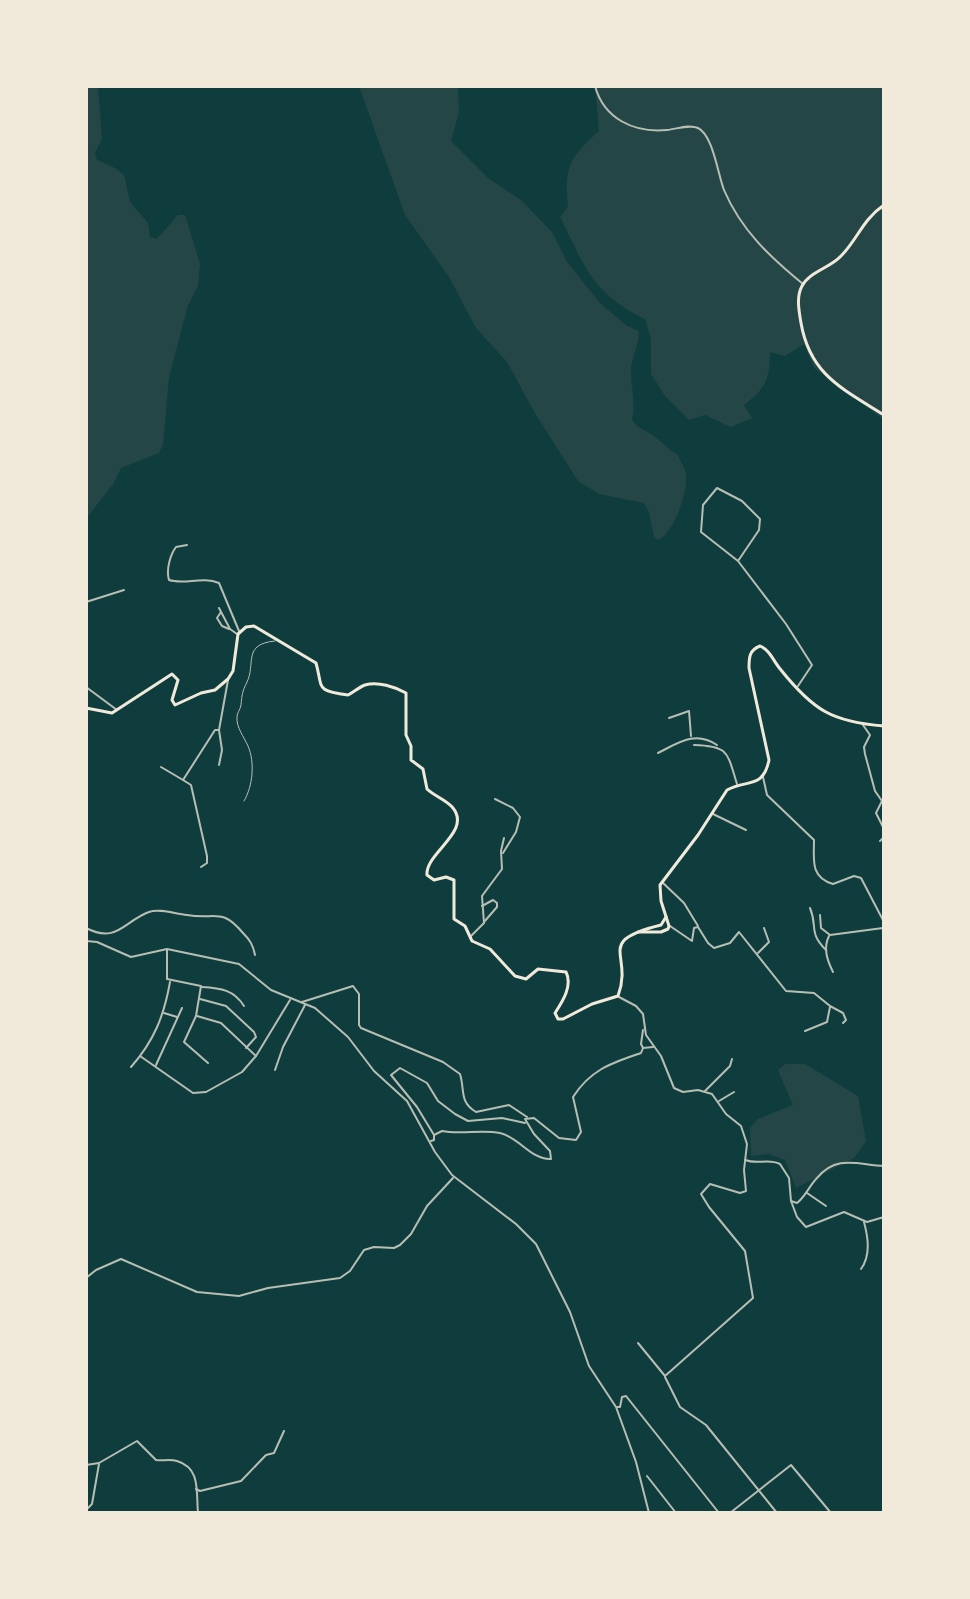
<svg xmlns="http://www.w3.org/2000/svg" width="970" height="1599" viewBox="0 0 970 1599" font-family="'Sofia Sans Condensed',sans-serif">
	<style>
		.green { fill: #244646 }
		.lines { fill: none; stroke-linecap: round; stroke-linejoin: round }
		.service { stroke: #b8beb3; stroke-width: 1 }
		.minor { stroke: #b8beb3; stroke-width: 2 }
		.tertiary { stroke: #b8beb3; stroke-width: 2 }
		.secondary { stroke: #f1e9da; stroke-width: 3 }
	</style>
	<rect width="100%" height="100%" fill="#0f3d3e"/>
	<!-- green -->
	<g class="green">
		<polygon points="86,86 98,86 102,139 95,153 97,160 115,168 124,175 130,202 148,223 150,237 157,239 178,215 185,215 200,264 198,286 188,305 169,377 163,444 159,453 121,468 113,484 86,519"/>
		<path d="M359,86H458L459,112L451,141L488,178L521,200L552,232L567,262L600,303L627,326L639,331C639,345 631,358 631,371C631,388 636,403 632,419C637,429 644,429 652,435C662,441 667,449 678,455C680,461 685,468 686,474C688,491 674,534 658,540L654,537L649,512L644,503L599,494L578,481L536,415L507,362L476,328L449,277L405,215Z"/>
		<path d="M595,86H884V420L814,368L804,344L785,356L770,352C770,378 765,390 744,405L752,418L731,427L705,415L689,420L665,396L651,374V339L645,319C590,292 586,267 560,217L568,207C564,167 569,158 599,131Z"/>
		<polygon points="785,1064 805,1064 858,1096 866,1141 854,1158 796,1188 785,1160 768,1154 751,1156 750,1128 758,1119 793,1105 778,1070"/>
	</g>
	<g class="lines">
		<!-- service -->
		<path class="service" d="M244,801C253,786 255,762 248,746C244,737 236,727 237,717C237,712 240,711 241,705C242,695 242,692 247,682C256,664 242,644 275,641"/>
		<!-- minor -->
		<g class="minor">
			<path d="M595,86C604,119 634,133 667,130C677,129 689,124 698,128C713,135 718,175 724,190C741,230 770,257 803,284"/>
			<path d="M187,545L176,547C170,555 166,570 169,580C185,585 202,576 219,583L239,631"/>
			<polyline points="738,561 759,530 760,519 742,501 717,488 703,505 701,532 738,561 786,624 812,665 798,686"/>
			<polyline points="86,602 124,590"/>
			<polyline points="219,608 230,629 237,634"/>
			<polyline points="221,612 217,618 222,626 229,629"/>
			<polyline points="86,687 117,710"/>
			<polyline points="669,718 689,711 691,736"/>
			<polyline points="863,725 870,735 864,747 865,754 875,791 882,801 876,813 884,829"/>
			<path d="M694,745C729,746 727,752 737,784"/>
			<path d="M658,753C678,743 695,730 717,745"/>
			<polyline points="219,765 222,750 219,730 228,680"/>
			<polyline points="161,767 183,780 215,730 219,730"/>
			<path d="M763,777L767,795L814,840C814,860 810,877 833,884L854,876L861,878L884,922"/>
			<polyline points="183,780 191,785 207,856 207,863 201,867"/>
			<polyline points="495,799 513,808 520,817 516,832 503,853"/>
			<polyline points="713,814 746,830"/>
			<polyline points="880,841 884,837"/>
			<polyline points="662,882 684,903 698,926"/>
			<polyline points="482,906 493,900 497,903 497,907 484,922"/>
			<path d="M810,908C818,927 808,932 826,950"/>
			<polyline points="820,915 821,928 830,935 883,928"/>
			<polyline points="670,926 692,941 694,928 698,927 708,943 714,948 730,943 739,932 786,991 814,993 830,1006 843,1013 846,1020 843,1023"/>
			<path d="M86,928C117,944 124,921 149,912C160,908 175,914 187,915C216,920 221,907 243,933C250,940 253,945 255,955"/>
			<polyline points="471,936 484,923 482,896 502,869 501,851 504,838"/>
			<path d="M829,936C823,948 827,960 833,972"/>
			<polyline points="86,941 97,942 131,957 167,949 239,964 271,990 315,1008 348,1037 374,1071 407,1101 435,1152 452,1175 516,1224 536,1244 570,1312 589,1366 616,1407 636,1462 649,1513"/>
			<polyline points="167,950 167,979 201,986 196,1016 184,1042 208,1063"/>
			<polyline points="758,953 769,942 764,928"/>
			<path d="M202,987C221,988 234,990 244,1006"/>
			<polyline points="619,997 636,1006 643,1014 646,1035 661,1056 674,1088 683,1092 698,1090 712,1094 726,1114 741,1126 747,1144 744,1170 746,1191 740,1193 710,1184 701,1194 709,1207 745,1251 753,1298 665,1376 638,1343"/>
			<polyline points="200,999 226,1006 254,1032 256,1037 246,1048"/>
			<path d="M302,1002L353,986L359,994V1025L361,1028L443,1062L460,1074C465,1090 459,1102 476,1112L509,1105L527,1117"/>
			<polyline points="164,1013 177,1017"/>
			<polyline points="197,1016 221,1023 256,1056"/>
			<polyline points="643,1030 641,1044 643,1048 653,1047"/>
			<polyline points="805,1031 827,1022 830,1007"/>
			<polyline points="140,1056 193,1093 206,1092 242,1072 256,1056 290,1000"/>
			<polyline points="156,1065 182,1008"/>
			<path d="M131,1067C154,1041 164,1016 170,982"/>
			<polyline points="275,1070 283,1047 305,1005"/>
			<polyline points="705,1091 730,1066 732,1059"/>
			<polyline points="719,1101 734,1092"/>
			<path d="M434,1135L442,1131C461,1135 481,1129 500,1133C519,1137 531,1160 551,1159L550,1151L534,1134L525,1119L534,1118L559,1138L576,1140L581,1132L573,1097C591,1069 612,1063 641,1053L643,1048"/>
			<polyline points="431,1141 434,1140 434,1135 417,1107 391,1075 400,1068 427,1083 438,1101 455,1114 468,1121 502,1118 525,1123"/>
			<path d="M745,1160C758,1165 768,1158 780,1164L789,1178L791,1201L797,1203C806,1196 809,1186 817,1178C837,1154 858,1165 884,1166"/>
			<polyline points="807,1193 826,1206"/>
			<polyline points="791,1201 797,1217 806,1227 844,1212 867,1222 884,1217"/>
			<path d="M861,1269C871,1255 868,1237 864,1222"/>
			<polyline points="86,1278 96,1270 121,1259 197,1292 239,1296 268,1288 340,1278 350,1271 364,1250 374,1247 394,1248 400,1245 411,1234 427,1206 453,1178"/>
			<polyline points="665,1377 680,1407 706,1425 777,1513"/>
			<polyline points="617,1407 620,1407 622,1397 626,1396 719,1513"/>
			<polyline points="647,1476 676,1513"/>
			<polyline points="196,1489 200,1491 241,1481 266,1455 274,1453 284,1431"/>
			<polyline points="86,1510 92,1504 99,1464"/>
			<polyline points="730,1513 791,1465 831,1513"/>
		</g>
		<!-- tertiary -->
		<path class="tertiary" d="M86,1465L99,1463L137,1441L156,1460C163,1461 170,1459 177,1461C201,1468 196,1492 198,1513"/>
		<!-- secondary -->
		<g class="secondary">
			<path d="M884,205C862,220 858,239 841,256C830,268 809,272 802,286C796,297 799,311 801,323C810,375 843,389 884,415"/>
			<path d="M86,708L112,713L172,674L178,680L172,700L175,705L201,693L215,690L228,679L233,671L238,634L246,627L254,626L316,663C323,688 315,691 348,695C354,692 359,687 365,685C378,681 395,687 406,693V735L411,746V760L423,769L427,789C434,796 447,800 453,808C472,832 425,853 427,875L434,880L446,877L454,880V919L465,926L472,941L490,949L515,976L526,979L538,969L566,972C573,986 562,1002 555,1013L558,1019H563L592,1004L618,996C634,953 593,942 661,925L666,917"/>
			<path d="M638,932H661L668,929L669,926L661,901L660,885L698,835L727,790C748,779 763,789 769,760L749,668C749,658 749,650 760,646C771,651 773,661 781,670C813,710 832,722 884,726"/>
		</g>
	</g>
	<!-- border -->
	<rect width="970" height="1599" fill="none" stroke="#f1e9da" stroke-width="176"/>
</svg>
